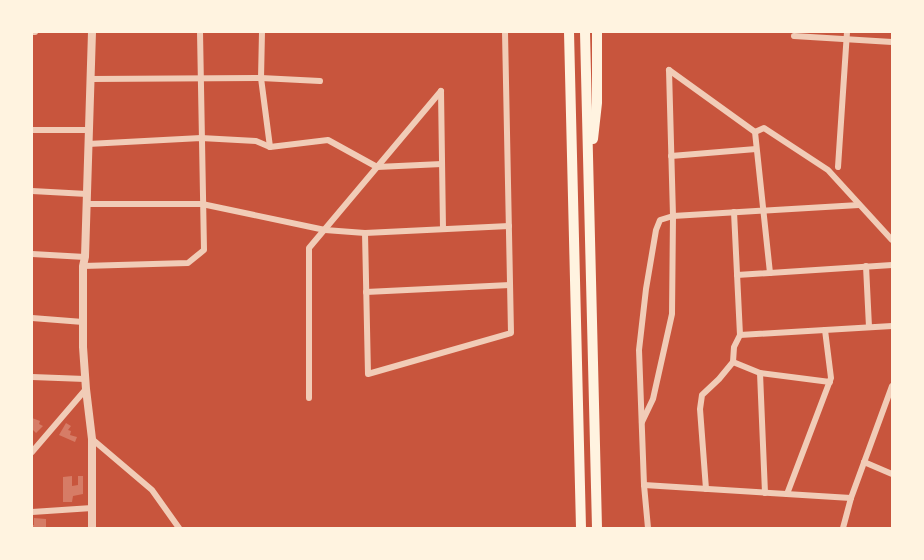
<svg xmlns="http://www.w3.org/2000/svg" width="924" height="560" viewBox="0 0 924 560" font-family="Arial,sans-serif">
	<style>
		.building { fill: #d67c66 }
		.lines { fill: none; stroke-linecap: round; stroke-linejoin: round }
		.minor { stroke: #f1ccb7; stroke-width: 6 }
		.tertiary { stroke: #f1ccb7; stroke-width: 8 }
		.motorway { stroke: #fff3e0; stroke-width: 10 }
	</style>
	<rect width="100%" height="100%" fill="#c8553d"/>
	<!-- building -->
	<g class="building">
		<polygon points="32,418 40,421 39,424 43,426 36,433 32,429"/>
		<polygon points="66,423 71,426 68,430 71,431 70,435 77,437 75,442 59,435"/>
		<polygon points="72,476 72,486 78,485 78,476 83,476 83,494 73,496 72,502 63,502 63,477"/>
		<polygon points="34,518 46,519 46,528 32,528 32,525 34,525"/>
	</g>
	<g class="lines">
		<!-- minor -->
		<g class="minor">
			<polyline points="32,32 35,32"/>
			<polyline points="262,32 261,78 270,147"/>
			<polyline points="794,36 892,42"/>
			<polyline points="669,70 755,132 770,273"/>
			<polyline points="90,79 261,78 320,81"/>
			<polyline points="441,91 443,229"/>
			<polyline points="32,130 88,130"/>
			<polyline points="755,132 764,128 828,170 892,240"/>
			<polyline points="88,144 201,138 256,141 270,147 328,140 377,167 442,164"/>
			<polyline points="671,156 756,149"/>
			<polyline points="838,167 847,32"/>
			<polyline points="32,191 87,194"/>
			<polyline points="87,204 202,204 325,230 365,233 509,226"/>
			<polyline points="365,233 368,374 511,333 505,32"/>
			<polyline points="32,254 85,257"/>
			<polyline points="83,266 188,263 204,250 200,32"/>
			<polyline points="866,266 869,327"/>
			<polyline points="737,275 892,265"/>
			<polyline points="366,292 510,285"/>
			<polyline points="32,318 83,322"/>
			<polyline points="740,335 892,326"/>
			<polyline points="733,362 760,373 830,382"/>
			<polyline points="760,373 765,493"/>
			<polyline points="32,377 85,379"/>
			<polyline points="309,398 309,248 441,91"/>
			<polyline points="642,422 653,399 672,314 673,216 669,70"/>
			<polyline points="92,439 152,490 179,528"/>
			<polyline points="32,452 86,389"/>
			<polyline points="864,462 892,474"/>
			<polyline points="644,485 851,498"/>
			<polyline points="706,489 700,409 702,395 719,379 733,362 734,347 740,335 734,212"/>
			<polyline points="787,494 831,378 825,330"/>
			<polyline points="32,512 92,508"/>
			<polyline points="648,528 644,485 639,350 646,289 656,230 660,220 673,216 859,205"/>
			<polyline points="843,528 851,498 892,386"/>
		</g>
		<!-- tertiary -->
		<polyline class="tertiary" points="92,32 85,257 83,266 83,347 86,389 92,439 92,528"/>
		<!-- motorway -->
		<g class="motorway">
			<polyline points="569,32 581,528"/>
			<polyline points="585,32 597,528"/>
			<polyline points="593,139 597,103 597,32"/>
		</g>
	</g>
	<!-- border -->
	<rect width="924" height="560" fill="none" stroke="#fff3e0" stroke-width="66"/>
</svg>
